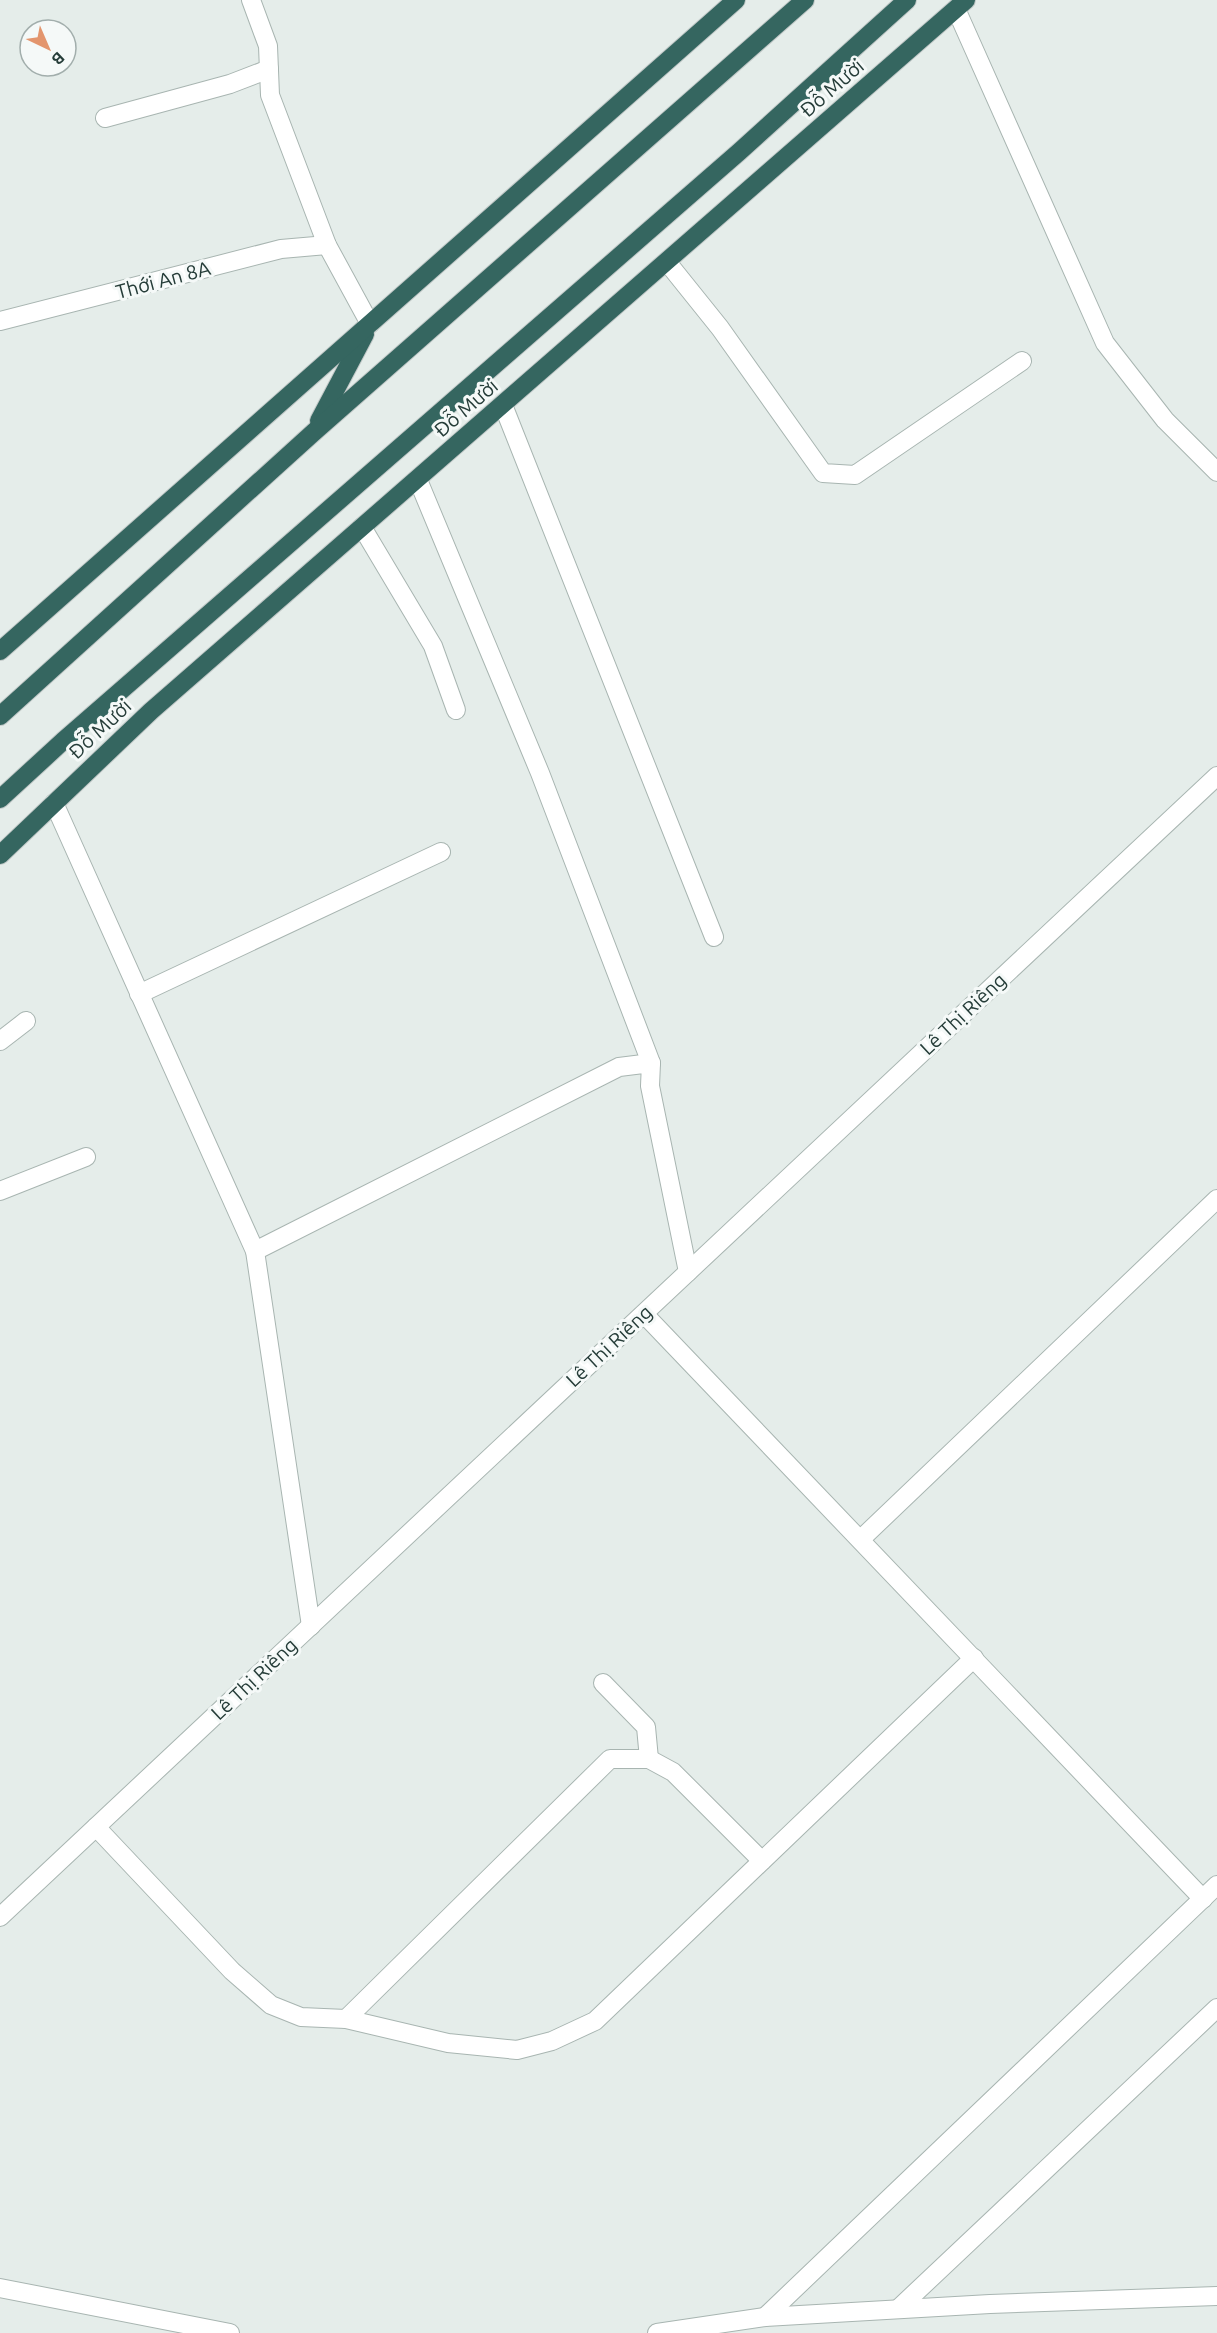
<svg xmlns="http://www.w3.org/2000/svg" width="1217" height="2333" viewBox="0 0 1217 2333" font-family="Ubuntu,sans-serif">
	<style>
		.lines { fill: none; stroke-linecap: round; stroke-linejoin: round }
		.minor-casing { stroke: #a8b5b1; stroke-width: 20 }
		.highway-casing { stroke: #c2c9c8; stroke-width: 20 }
		.minor { stroke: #fff; stroke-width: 18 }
		.highway { stroke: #356660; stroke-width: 18 }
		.labels { text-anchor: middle; stroke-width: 6; stroke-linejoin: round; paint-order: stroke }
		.street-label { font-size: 20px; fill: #263d39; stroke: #f5f9f8 }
	</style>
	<rect width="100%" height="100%" fill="#e5edea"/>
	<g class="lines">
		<defs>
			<g id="minor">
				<polyline points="251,0 268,46 270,95 327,245 370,324"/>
				<polyline points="956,9 1105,343 1165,420 1217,472"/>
				<polyline points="105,118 230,84 269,69"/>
				<polyline points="667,262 720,328 823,473 855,475 1022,361"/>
				<polyline points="0,321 281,249 327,245"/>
				<polyline points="503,405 714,937"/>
				<polyline points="418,480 540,773 651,1063"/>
				<polyline points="362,527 433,646 456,710"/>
				<polyline points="54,803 255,1251 311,1626"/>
				<polyline points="139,994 441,852"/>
				<polyline points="0,1041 26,1021"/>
				<polyline points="0,1191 86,1157"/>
				<polyline points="255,1251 619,1067 651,1063 650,1086 688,1272"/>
				<polyline points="644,1314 1203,1899"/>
				<polyline points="861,1539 1217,1199"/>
				<polyline points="603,1683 646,1727 649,1759"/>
				<polyline points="96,1827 232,1971 271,2005 301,2017 346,2019 448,2043 517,2050 552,2041 595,2021 974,1658"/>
				<polyline points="0,1917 1217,776"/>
				<polyline points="346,2019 610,1759 649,1759 673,1772 762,1861"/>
				<polyline points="0,2288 230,2333"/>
				<polyline points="898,2309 1217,2008"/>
				<polyline points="765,2317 1217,1885"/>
				<polyline points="657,2333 765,2317 990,2304 1217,2296"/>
			</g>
			<g id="highway">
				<polyline points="319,421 365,334"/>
				<polyline points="0,651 736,0"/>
				<polyline points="0,716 314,432 805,0"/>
				<polyline points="0,799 63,741 739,152 907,0"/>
				<polyline points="0,855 151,711 966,0"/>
			</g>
		</defs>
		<!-- minor casing -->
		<use href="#minor" class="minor-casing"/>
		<!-- highway casing -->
		<use href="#highway" class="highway-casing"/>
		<!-- minor -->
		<use href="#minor" class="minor"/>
		<!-- highway -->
		<use href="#highway" class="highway"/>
	</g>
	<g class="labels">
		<!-- street labels -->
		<g class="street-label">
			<text transform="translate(832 88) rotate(-41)" y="7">Đỗ Mười</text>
			<text transform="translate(163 280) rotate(-15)" y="7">Thới An 8A</text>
			<text transform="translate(466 408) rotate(-41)" y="7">Đỗ Mười</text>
			<text transform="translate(100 729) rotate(-43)" y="7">Đỗ Mười</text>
			<text transform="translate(963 1014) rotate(-43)" y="7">Lê Thị Riêng</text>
			<text transform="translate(609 1346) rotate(-43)" y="7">Lê Thị Riêng</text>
			<text transform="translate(254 1679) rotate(-43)" y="7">Lê Thị Riêng</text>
		</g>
	</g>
	<!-- north arrow -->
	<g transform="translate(48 48) rotate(136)"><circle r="28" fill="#f5f9f8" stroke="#a2aeac" stroke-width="1.5"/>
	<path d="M0-4.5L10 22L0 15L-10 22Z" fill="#e3956d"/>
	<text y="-9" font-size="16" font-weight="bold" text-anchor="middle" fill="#263d39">B</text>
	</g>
</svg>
